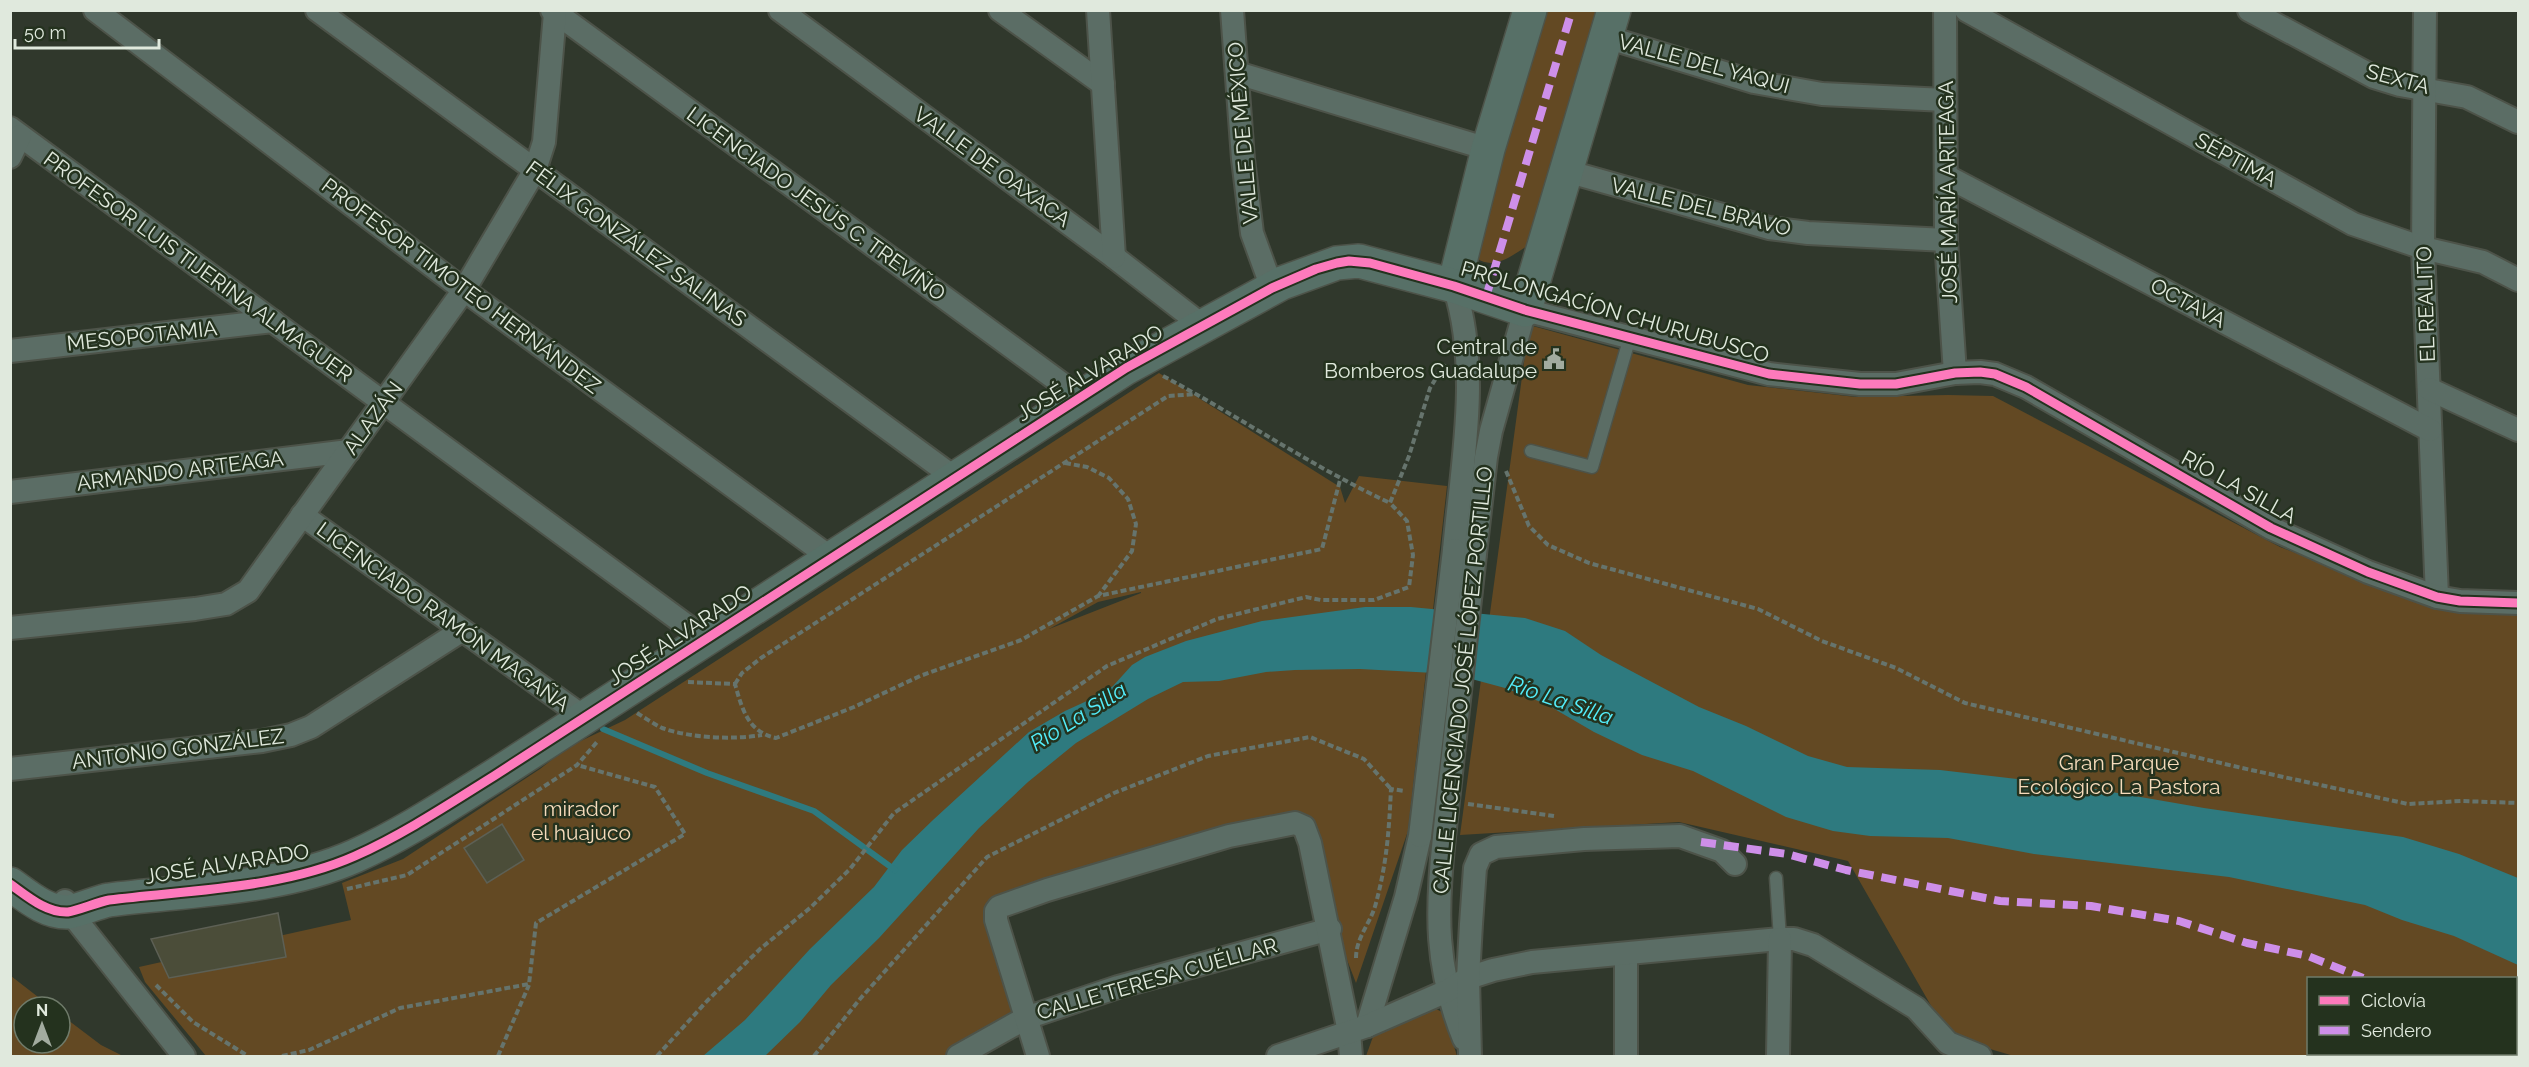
<svg xmlns="http://www.w3.org/2000/svg" width="2529" height="1067" viewBox="0 0 2529 1067" font-family="Raleway,sans-serif">
	<style>
		.green { fill: #634923; fill-rule: evenodd }
		.water { fill: #2e7a7f }
		.lines { fill: none; stroke-linecap: round; stroke-linejoin: round }
		.stream { stroke: #2e7a7f; stroke-width: 6 }
		.building { fill: #4b4d39; stroke: #5d6055; stroke-width: 1.5 }
		.lane-casing { stroke: #4d5349; stroke-width: 15 }
		.street-casing { stroke: #4d5349; stroke-width: 26 }
		.secondary-casing { stroke: #4d5349; stroke-width: 36 }
		.path { stroke: #66746d; stroke-width: 4; stroke-dasharray: 6 3; stroke-linecap: butt }
		.lane { stroke: #5b6d65; stroke-width: 12 }
		.street { stroke: #5b6d65; stroke-width: 22 }
		.secondary { stroke: #577067; stroke-width: 33 }
		.street-bridge-casing { stroke: #4d5349; stroke-width: 26; stroke-linecap: butt }
		.street-bridge { stroke: #5b6d65; stroke-width: 22 }
		.quiet { stroke: #ce8fe9; stroke-width: 8; stroke-dasharray: 15 8; stroke-linecap: butt }
		.cycleway-casing { stroke: #24321e; stroke-width: 13 }
		.cycleway { stroke: #fd7abc; stroke-width: 9 }
		.labels { text-anchor: middle; stroke-width: 5; stroke-linejoin: round; paint-order: stroke }
		.street-label { font-size: 21px; fill: #e0e9dd; stroke: #24321e }
		.poi-label { font-size: 21px; fill: #e0e9dd; stroke: #24321e; text-anchor: end }
		.park-label { font-size: 21px; fill: #f6dbbb; stroke: #24321e }
		.water-label { font-size: 22px; font-style: italic; fill: #53edfa; stroke: #24321e }
	</style>
	<rect width="100%" height="100%" fill="#30382c"/>
	<!-- green -->
	<g class="green">
		<path d="M1540,11H1602L1529,245C1512,255 1495,271 1476,258Z"/>
		<path d="M1529,325L1748,385L1856,397L1948,395L1993,396L2280,547L2437,606L2518,609V1056H2014L1949,1037L1848,861L1679,822L1460,835ZM2308,978H2516V1054H2308Z"/>
		<path d="M1159,373L1340,487L1345,503L1359,476L1447,486L1408,831L1356,983L1297,831L1004,908L1026,1018L962,1056H206L145,982L139,967L351,920L342,883L403,859L540,769L568,747L625,720ZM1141,592V593L1049,629L1098,602Z"/>
		<polygon points="11,976 51,1007 24,1007 24,1043 60,1043 60,1014 101,1045 123,1056 11,1056"/>
		<polygon points="1434,1008 1444,1013 1457,1056 1366,1056 1374,1034"/>
	</g>
	<!-- water -->
	<polygon class="water" points="1365,607 1411,607 1525,618 1565,631 1601,655 1699,707 1746,726 1808,756 1847,767 1940,770 2077,786 2204,808 2403,837 2459,854 2518,878 2518,965 2454,936 2402,920 2365,905 2229,877 2034,854 1948,838 1870,836 1833,831 1786,817 1693,771 1642,755 1594,732 1546,704 1505,688 1453,674 1360,669 1295,670 1266,672 1219,681 1183,682 1148,699 1076,743 1028,782 979,828 879,938 831,985 800,1022 765,1056 703,1056 745,1020 810,949 874,887 902,850 933,820 1029,732 1065,711 1100,695 1113,686 1132,665 1145,657 1186,641 1262,621"/>
	<g class="lines">
		<!-- stream -->
		<polyline class="stream" points="603,729 707,773 814,811 895,870"/>
	</g>
	<!-- building -->
	<g class="building">
		<polygon points="502,824 524,860 487,883 464,848"/>
		<polygon points="278,913 286,957 169,978 151,939"/>
	</g>
	<g class="lines">
		<defs>
			<g id="lane">
				<polyline points="1531,451 1592,467 1630,337"/>
				<polyline points="1776,878 1780,939"/>
			</g>
			<g id="street">
				<polyline points="95,10 464,290 831,558"/>
				<polyline points="317,10 955,478"/>
				<polyline points="552,10 1080,397"/>
				<polyline points="780,10 1114,257 1203,326"/>
				<polyline points="1000,10 1103,84"/>
				<polyline points="1098,10 1114,257"/>
				<polyline points="1232,10 1243,159 1252,233 1272,288"/>
				<polyline points="1945,10 1946,240 1955,373"/>
				<polyline points="1966,10 2353,224 2423,248 2483,262 2518,280"/>
				<polyline points="2249,10 2374,77 2400,85 2467,97 2518,122"/>
				<polyline points="2425,10 2423,248 2437,597"/>
				<polyline points="1606,37 1754,82 1822,94 1945,100"/>
				<polyline points="1237,73 1488,149"/>
				<polyline points="10,128 705,639"/>
				<polyline points="10,157 20,136"/>
				<polyline points="1566,171 1769,228 1808,233 1946,240"/>
				<polyline points="1946,176 2430,430"/>
				<path d="M1454,286C1481,370 1462,463 1454,550"/>
				<polyline points="10,351 273,321"/>
				<polyline points="2429,389 2518,430"/>
				<polyline points="10,492 349,451"/>
				<polyline points="302,515 585,718"/>
				<polyline points="1475,554 1486,457 1491,431 1525,310 1769,374 1860,384 1896,384 1955,373 1980,372 1995,374 2026,387 2271,528 2368,572 2437,597 2460,601 2518,603"/>
				<polyline points="10,628 195,609 226,604 248,591 464,290 535,170 544,142 555,13"/>
				<polyline points="10,769 262,741 291,735 311,727 461,631"/>
				<path d="M1444,837C1436,913 1435,967 1464,1039"/>
				<polyline points="65,901 70,912 184,1056"/>
				<polyline points="1626,954 1626,1056"/>
				<polyline points="1367,1026 1406,897 1420,836"/>
				<polyline points="958,1056 1026,1018 1118,987 1330,929"/>
				<polyline points="1038,1056 996,920 996,911 999,907 1047,890 1229,836 1295,823 1304,827 1310,843 1349,1032 1351,1056"/>
				<polyline points="1278,1056 1367,1026 1447,991 1468,978 1493,970 1532,962 1780,939 1794,939 1813,945 1916,1008 1948,1043 1980,1056"/>
				<polyline points="1470,1056 1468,978 1471,924 1475,868 1481,854 1496,847 1584,839 1680,836 1722,851 1735,864"/>
				<polyline points="1778,1056 1780,939"/>
			</g>
			<g id="secondary">
				<polyline points="1454,286 1488,149 1530,10"/>
				<path d="M10,884C27,896 46,913 68,912C77,911 98,902 109,900C188,890 281,889 355,856C404,834 449,804 494,776L1126,368L1282,283L1337,263L1359,261L1454,286L1525,310L1614,10"/>
			</g>
		</defs>
		<!-- lane casing -->
		<use href="#lane" class="lane-casing"/>
		<!-- street casing -->
		<use href="#street" class="street-casing"/>
		<!-- secondary casing -->
		<use href="#secondary" class="secondary-casing"/>
		<!-- path -->
		<g class="path">
			<path d="M1163,376C1240,417 1311,466 1390,503"/>
			<polyline points="1065,463 1087,467 1109,478 1128,499 1136,524 1132,551 1099,595"/>
			<polyline points="1506,471 1529,526 1548,545 1589,563 1758,609 1822,641 1896,668 1965,703 2242,768 2408,804 2461,801 2518,803"/>
			<path d="M688,682L735,684C742,709 748,732 776,738L854,707L920,676L1021,640L1098,596L1322,549L1340,480"/>
			<polyline points="735,684 742,673 761,658 1168,396 1196,394"/>
			<path d="M637,713C645,718 654,724 662,728C690,738 733,740 762,735"/>
			<polyline points="1468,804 1554,816"/>
			<polyline points="347,889 407,875 577,765 597,742"/>
			<path d="M1356,958C1356,937 1371,923 1376,903C1387,862 1389,830 1391,789L1405,791"/>
			<polyline points="156,985 193,1022 248,1056"/>
			<polyline points="282,1056 309,1050 400,1008 529,984 536,923 685,834 655,787 577,765"/>
			<polyline points="498,1056 529,985"/>
			<polyline points="657,1056 707,1001 760,949 810,908 850,869 894,813 1107,666 1217,619 1306,597 1321,600 1374,600 1409,587 1413,555 1407,521 1390,503 1409,456 1430,388 1446,362"/>
			<polyline points="814,1056 860,999 987,857 1114,793 1208,756 1310,737 1364,759 1391,789"/>
		</g>
		<!-- lane -->
		<use href="#lane" class="lane"/>
		<!-- street -->
		<use href="#street" class="street"/>
		<!-- secondary -->
		<use href="#secondary" class="secondary"/>
		<defs>
			<g id="street-bridge">
				<polyline points="1420,836 1454,550"/>
				<polyline points="1444,837 1475,554"/>
			</g>
		</defs>
		<!-- street-bridge casing -->
		<use href="#street-bridge" class="street-bridge-casing"/>
		<!-- street-bridge -->
		<use href="#street-bridge" class="street-bridge"/>
		<!-- quiet -->
		<g class="quiet">
			<polyline points="1486,297 1572,10"/>
			<polyline points="1701,842 1787,854 1846,870 2000,901 2091,906 2179,921 2247,943 2308,956 2363,978"/>
			<polyline points="2516,1026 2518,1027"/>
		</g>
		<defs>
			<path id="cycleway" d="M10,884C27,896 46,913 68,912C77,911 98,902 109,900C188,890 281,889 355,856C404,834 449,804 494,776L1126,368L1272,288L1316,269L1337,263L1349,261L1370,263L1454,286L1525,310L1769,374L1860,384H1896L1955,373L1980,372L1995,374L2026,387L2271,528L2368,572L2437,597L2460,601L2518,603"/>
		</defs>
		<!-- cycleway casing -->
		<use href="#cycleway" class="cycleway-casing"/>
		<!-- cycleway -->
		<use href="#cycleway" class="cycleway"/>
	</g>
	<!-- icons -->
	<defs>
		<symbol id="civic-bare" viewBox="-9 -9 18 18"><path d="M-.6-6.5H3V-4.5H.6V-3L4-1V1h2V6H-6V1h2V-1L-.6-3ZM-1.2 2.5V6h2.4V2.5Z" fill="#a2ab9f" stroke="#24321e" stroke-width="2.5" paint-order="stroke"/></symbol>
	</defs>
	<g fill-rule="evenodd">
		<use href="#civic-bare" x="1539" y="344" width="30" height="30"/>
	</g>
	<g class="labels">
		<!-- street labels -->
		<g class="street-label">
			<text transform="translate(1704 64) rotate(15)" y="7">VALLE DEL YAQUI</text>
			<text transform="translate(2398 79) rotate(15)" y="7">SEXTA</text>
			<text transform="translate(1243 133) rotate(-95)" y="7">VALLE DE MÉXICO</text>
			<text transform="translate(2236 160) rotate(29)" y="7">SÉPTIMA</text>
			<text transform="translate(992 167) rotate(36)" y="7">VALLE DE OAXACA</text>
			<text transform="translate(1948 192) rotate(-91)" y="7">JOSÉ MARÍA ARTEAGA</text>
			<text transform="translate(816 204) rotate(36)" y="7">LICENCIADO JESÚS C. TREVIÑO</text>
			<text transform="translate(1701 207) rotate(14)" y="7">VALLE DEL BRAVO</text>
			<text transform="translate(636 244) rotate(36)" y="7">FÉLIX GONZÁLEZ SALINAS</text>
			<text transform="translate(198 267) rotate(36)" y="7">PROFESOR LUIS TIJERINA ALMAGUER</text>
			<text transform="translate(461 286) rotate(37)" y="7">PROFESOR TIMOTEO HERNÁNDEZ</text>
			<text transform="translate(2188 303) rotate(28)" y="7">OCTAVA</text>
			<text transform="translate(2426 304) rotate(-92)" y="7">EL REALITO</text>
			<text transform="translate(1615 312) rotate(16)" y="7">PROLONGACÍON CHURUBUSCO</text>
			<text transform="translate(142 336) rotate(-6)" y="7">MESOPOTAMIA</text>
			<text transform="translate(1090 373) rotate(-31)" y="7">JOSÉ ALVARADO</text>
			<text transform="translate(373 418) rotate(-54)" y="7">ALAZÁN</text>
			<text transform="translate(180 471) rotate(-7)" y="7">ARMANDO ARTEAGA</text>
			<text transform="translate(2239 487) rotate(29)" y="7">RÍO LA SILLA</text>
			<text transform="translate(443 617) rotate(36)" y="7">LICENCIADO RAMÓN MAGAÑA</text>
			<text transform="translate(680 635) rotate(-33)" y="7">JOSÉ ALVARADO</text>
			<text transform="translate(1463 680) rotate(-84)" y="7">CALLE LICENCIADO JOSÉ LÓPEZ PORTILLO</text>
			<text transform="translate(178 749) rotate(-7)" y="7">ANTONIO GONZÁLEZ</text>
			<text transform="translate(227 864) rotate(-9)" y="7">JOSÉ ALVARADO</text>
			<text transform="translate(1157 979) rotate(-16)" y="7">CALLE TERESA CUÉLLAR</text>
		</g>
		<!-- poi labels -->
		<g class="poi-label">
			<text x="1537" y="354">Central de<tspan x="1537" dy="24">Bomberos Guadalupe</tspan></text>
		</g>
		<!-- park labels -->
		<g class="park-label">
			<text x="2119" y="770">Gran Parque<tspan x="2119" dy="24">Ecológico La Pastora</tspan></text>
			<text x="581" y="816">mirador<tspan x="581" dy="24">el huajuco</tspan></text>
		</g>
		<!-- water labels -->
		<g class="water-label">
			<text transform="translate(1561 700) rotate(19)" y="8">Río La Silla</text>
			<text transform="translate(1078 716) rotate(-32)" y="8">Río La Silla</text>
		</g>
	</g>
	<!-- border -->
	<rect width="2529" height="1067" fill="none" stroke="#e0e9dd" stroke-width="24"/>
	<!-- legend -->
	<rect x="2307" y="977" width="210" height="78" fill="#24321e" stroke="#6f7b6a" stroke-width="1.5"/>
	<rect x="2319" y="996" width="30" height="9" fill="#fd7abc" stroke="#6f7b6a" stroke-width="1.5"/>
	<text x="2361" y="1007" font-size="18" fill="#e0e9dd">Ciclovía</text>
	<rect x="2319" y="1026" width="30" height="9" fill="#ce8fe9" stroke="#6f7b6a" stroke-width="1.5"/>
	<text x="2361" y="1037" font-size="18" fill="#e0e9dd">Sendero</text>
	<!-- north arrow -->
	<g transform="translate(42 1025)"><circle r="28" fill="#24321e" stroke="#6f7b6a" stroke-width="1.5"/>
	<path d="M0-4.5L10 22L0 15L-10 22Z" fill="#a2ab9f"/>
	<text y="-9" font-size="16" font-weight="bold" text-anchor="middle" fill="#e0e9dd">N</text>
	</g>
	<!-- scale -->
	<path d="M15 39v9h144v-9" fill="none" stroke="#e0e9dd" stroke-width="3"/>
	<text x="24" y="39" font-size="18" fill="#e0e9dd" stroke="#24321e" stroke-width="4.5" paint-order="stroke">50 m</text>
</svg>
